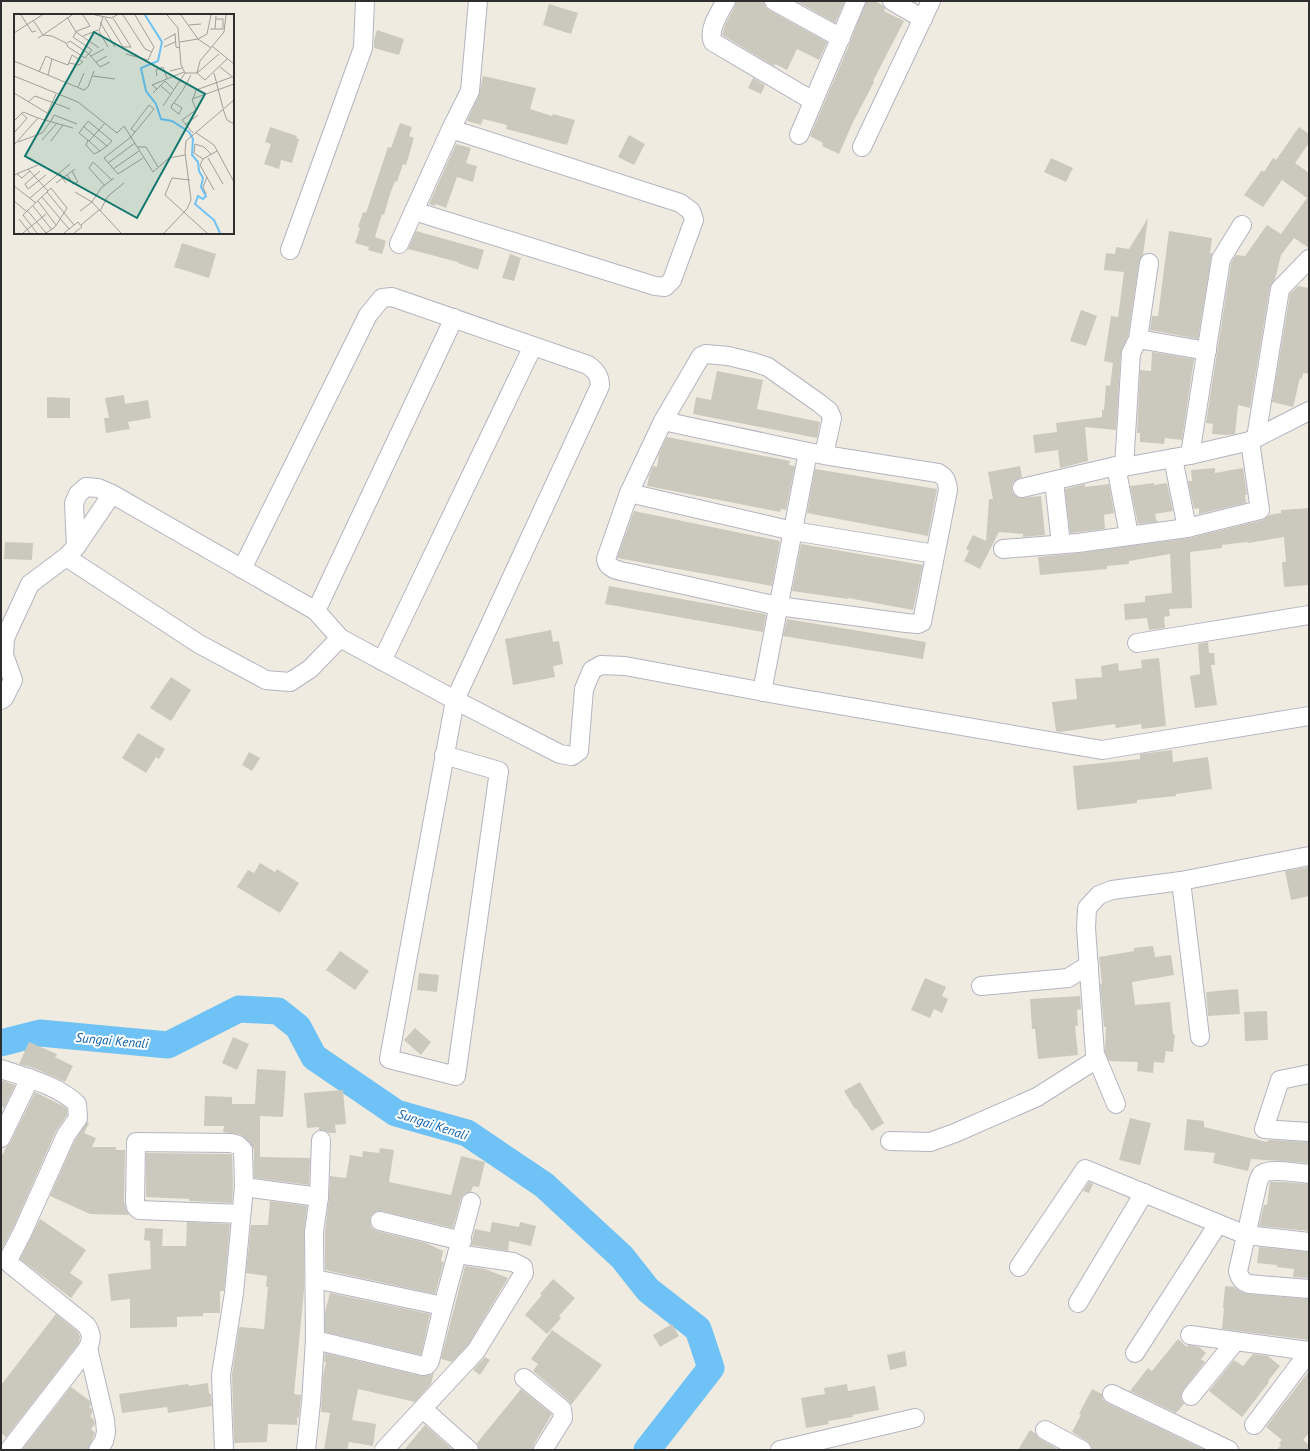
<svg xmlns="http://www.w3.org/2000/svg" width="1310" height="1451" viewBox="0 0 1310 1451" font-family="'PT Sans',sans-serif">
	<style>
		.lines { fill: none; stroke-linecap: round; stroke-linejoin: round }
		.river { stroke: #6fc2f5; stroke-width: 27 }
		.building { fill: #cbc9be }
		.minor-casing { stroke: #b4b4c2; stroke-width: 20 }
		.minor { stroke: #fff; stroke-width: 18 }
		.labels { text-anchor: middle; stroke-width: 4; stroke-linejoin: round; paint-order: stroke }
		.water-label { font-size: 13px; font-style: italic; fill: #075ea9; stroke: #fff }
		.inset-river { fill: none; stroke: #6fc2f5; stroke-width: 2 }
		.inset-road { fill: none; stroke: #a29f99; stroke-width: 1 }
		.view { fill: #0f766e; fill-opacity: 0.15; stroke: #0f766e; stroke-width: 2 }
		.inset-edge { fill: none; stroke: #2e2e2e; stroke-width: 2 }
	</style>
	<rect width="100%" height="100%" fill="#efebe0"/>
	<g class="lines">
		<!-- river -->
		<polyline class="river" points="1,1043 40,1033 168,1045 239,1009 278,1011 298,1027 314,1057 396,1113 467,1133 544,1185 622,1257 648,1290 698,1329 711,1368 647,1450"/>
	</g>
	<!-- building -->
	<g class="building">
		<polygon points="736,1 764,1 765,6 769,10 827,42 819,60 797,49 787,70 775,64 774,66 722,35 725,25 735,6"/>
		<polygon points="796,1 845,1 835,23"/>
		<polygon points="866,1 875,1 882,5 885,8 884,11 904,21 873,81 874,82 853,122 839,154 822,146 823,143 810,136 850,43"/>
		<polygon points="549,4 578,13 571,34 543,25"/>
		<polygon points="377,30 404,39 399,55 374,48 374,40"/>
		<polygon points="483,76 536,88 530,109 552,116 553,114 575,120 567,145 506,129 507,125 483,119 481,125 467,121 479,95"/>
		<polygon points="753,78 765,85 761,94 748,88"/>
		<polygon points="400,123 412,127 409,136 414,138 406,165 403,164 397,182 395,181 390,194 384,215 382,214 375,237 386,241 382,254 368,250 369,247 355,243 360,228 358,227 363,212 366,213 388,147 391,148"/>
		<polygon points="270,127 297,136 296,138 299,139 292,163 281,160 279,169 264,164 271,144 265,142"/>
		<polygon points="1299,127 1309,134 1309,143 1295,163 1309,173 1309,248 1294,238 1281,255 1275,279 1270,287 1250,408 1238,405 1235,434 1227,435 1212,434 1213,424 1206,423 1231,263 1236,255 1245,256 1267,225 1281,234 1307,198 1282,180 1263,207 1244,195 1262,170 1264,172 1273,158 1276,160"/>
		<polygon points="629,135 645,144 634,165 618,157"/>
		<polygon points="456,144 471,148 466,163 477,166 473,182 457,177 446,208 436,204 435,206 429,204"/>
		<polygon points="1051,158 1073,168 1066,182 1044,172"/>
		<polygon points="1148,218 1143,255 1139,262 1128,336 1121,352 1116,430 1085,427 1088,461 1060,468 1058,450 1035,453 1033,435 1057,432 1056,423 1102,417 1102,410 1104,410 1106,385 1110,386 1113,363 1104,361 1111,316 1118,317 1124,272 1104,270 1106,253 1115,254 1116,247 1129,249"/>
		<polygon points="416,231 484,250 478,270 458,263 458,262 408,249"/>
		<polygon points="1169,231 1212,238 1210,253 1212,253 1198,339 1150,330 1152,316 1158,316"/>
		<polygon points="182,243 216,254 209,278 174,267"/>
		<polygon points="510,254 521,258 514,281 502,278"/>
		<polygon points="1298,286 1309,288 1309,374 1303,373 1302,379 1300,378 1293,407 1272,402 1290,294"/>
		<polygon points="1081,310 1097,316 1086,346 1070,341"/>
		<polygon points="1152,352 1194,359 1182,440 1165,438 1164,444 1140,442 1140,433 1137,433 1140,370 1151,371"/>
		<polygon points="717,371 763,380 757,409 820,422 817,438 693,414 696,397 711,400"/>
		<polygon points="124,395 125,404 148,400 151,418 128,422 130,429 106,433 104,418 109,418 105,398"/>
		<polygon points="47,397 70,398 70,418 47,418"/>
		<polygon points="667,437 790,461 789,465 795,466 786,510 781,509 780,512 647,486 649,476 653,466 657,467 659,453"/>
		<polygon points="1020,466 1022,477 1015,481 1012,485 1012,491 1015,495 1019,498 1041,496 1045,535 1023,537 1023,534 999,532 980,569 964,561 969,551 966,549 973,535 986,541 989,499 993,499 988,472"/>
		<polygon points="1215,468 1215,473 1243,468 1247,495 1245,495 1246,503 1199,514 1199,508 1194,509 1188,481 1192,481 1191,470"/>
		<polygon points="815,469 937,489 928,536 807,513"/>
		<polygon points="1154,483 1154,485 1167,483 1173,511 1155,514 1157,522 1138,524 1130,486"/>
		<polygon points="1085,484 1085,487 1109,484 1114,513 1104,515 1105,529 1070,533 1065,489"/>
		<polygon points="1309,508 1309,585 1284,587 1282,562 1286,562 1284,537 1248,543 1247,542 1222,545 1222,548 1190,552 1192,608 1169,609 1170,616 1164,617 1165,628 1149,630 1147,618 1125,620 1124,604 1145,602 1145,596 1172,593 1170,554 1129,561 1129,564 1107,566 1107,569 1040,575 1038,557 1079,553 1189,538 1263,520 1269,515 1281,513 1281,510"/>
		<polygon points="634,511 780,541 772,586 617,558"/>
		<polygon points="5,542 33,543 32,560 4,559"/>
		<polygon points="801,544 923,565 913,610 848,598 848,599 792,591"/>
		<polygon points="609,586 765,614 766,615 763,632 605,604"/>
		<polygon points="787,619 926,642 923,659 783,636"/>
		<polygon points="551,630 553,642 559,641 563,664 553,666 555,677 513,685 505,639"/>
		<polygon points="1208,642 1209,653 1214,653 1215,665 1211,665 1217,705 1195,708 1190,676 1200,674 1198,644"/>
		<polygon points="1159,658 1166,726 1142,729 1141,724 1116,728 1115,724 1060,732 1056,731 1052,702 1077,699 1075,679 1102,677 1101,666 1118,663 1119,671 1142,668 1141,660"/>
		<polygon points="171,677 191,690 171,721 150,708"/>
		<polygon points="138,733 165,749 159,759 156,757 146,773 122,758"/>
		<polygon points="1172,750 1173,762 1208,757 1212,789 1176,794 1176,796 1137,800 1137,803 1077,810 1073,766 1140,759 1140,754"/>
		<polygon points="249,752 260,758 252,771 242,765"/>
		<polygon points="260,863 275,872 277,869 299,883 280,913 237,887 248,870 254,873"/>
		<polygon points="1309,867 1309,896 1291,900 1285,871"/>
		<polygon points="1153,946 1155,957 1171,955 1174,975 1132,982 1135,1005 1170,1002 1173,1034 1175,1035 1173,1052 1166,1051 1164,1063 1154,1062 1153,1073 1137,1071 1138,1062 1109,1061 1105,1052 1106,1027 1104,1027 1100,984 1102,983 1099,957 1134,951 1134,948"/>
		<polygon points="340,951 369,971 355,990 326,970"/>
		<polygon points="419,973 439,975 437,992 417,990"/>
		<polygon points="925,978 946,987 942,996 948,999 942,1013 934,1009 930,1018 911,1010"/>
		<polygon points="1238,989 1240,1014 1208,1016 1206,992"/>
		<polygon points="1080,996 1081,1009 1077,1010 1078,1026 1075,1026 1078,1055 1038,1059 1035,1029 1032,1029 1030,999"/>
		<polygon points="1267,1011 1268,1040 1245,1041 1244,1012"/>
		<polygon points="415,1028 431,1042 421,1055 404,1040"/>
		<polygon points="233,1037 249,1044 237,1070 222,1063"/>
		<polygon points="29,1042 57,1054 55,1057 73,1066 65,1082 34,1068 19,1064"/>
		<polygon points="257,1069 286,1071 283,1117 260,1116 260,1157 310,1158 309,1185 254,1178 254,1150 250,1143 241,1135 223,1132 224,1126 204,1126 205,1096 232,1097 232,1104 255,1104"/>
		<polygon points="1,1080 15,1085 4,1108 1,1106"/>
		<polygon points="860,1082 884,1123 872,1131 856,1108 855,1109 844,1091"/>
		<polygon points="343,1090 346,1124 335,1125 336,1133 329,1133 326,1131 319,1130 319,1127 307,1128 304,1093"/>
		<polygon points="35,1092 63,1106 67,1109 67,1115 56,1131 13,1228 2,1249 1,1158 6,1147 10,1143"/>
		<polygon points="1130,1118 1151,1123 1140,1165 1119,1160"/>
		<polygon points="1187,1119 1204,1121 1204,1127 1267,1142 1268,1140 1309,1142 1309,1163 1251,1159 1248,1171 1213,1163 1215,1153 1184,1150"/>
		<polygon points="87,1122 89,1123 84,1133 96,1138 92,1147 116,1147 116,1150 125,1150 124,1202 126,1209 129,1215 90,1214 50,1196 75,1140"/>
		<polygon points="380,1148 394,1150 389,1182 451,1195 461,1156 485,1162 479,1187 473,1186 471,1192 464,1194 461,1199 453,1228 382,1211 377,1211 373,1214 370,1218 370,1224 372,1228 377,1231 426,1243 443,1251 441,1261 444,1262 435,1294 325,1270 325,1233 329,1198 330,1176 346,1178 350,1155 362,1157 363,1151 379,1153"/>
		<polygon points="146,1153 232,1154 233,1187 232,1203 189,1201 189,1199 146,1197"/>
		<polygon points="1089,1182 1093,1184 1089,1193 1083,1191"/>
		<polygon points="1270,1182 1283,1182 1309,1184 1309,1231 1259,1226 1264,1205 1267,1205"/>
		<polygon points="270,1201 307,1206 304,1232 304,1290 294,1394 301,1395 299,1418 297,1417 297,1425 268,1424 267,1442 234,1443 232,1375 239,1327 264,1329 268,1287 266,1287 267,1276 246,1273 251,1225 268,1225"/>
		<polygon points="40,1219 86,1250 70,1273 83,1282 71,1298 20,1259"/>
		<polygon points="187,1222 230,1224 224,1291 220,1291 220,1313 203,1313 203,1316 177,1317 177,1327 130,1328 130,1299 111,1301 108,1274 151,1269 150,1241 144,1240 145,1228 163,1229 162,1246 186,1246"/>
		<polygon points="492,1222 519,1227 520,1222 536,1226 531,1246 509,1241 508,1251 471,1245 475,1229 490,1232"/>
		<polygon points="1259,1247 1309,1252 1309,1278 1293,1277 1294,1269 1277,1267 1277,1265 1257,1263"/>
		<polygon points="465,1266 485,1269 508,1278 468,1345 452,1362 441,1359"/>
		<polygon points="553,1279 575,1298 559,1316 561,1318 547,1334 525,1315 542,1295 540,1294"/>
		<polygon points="1225,1286 1234,1287 1240,1291 1248,1294 1309,1299 1309,1340 1222,1329 1224,1308 1223,1308"/>
		<polygon points="330,1293 430,1314 421,1355 325,1332 325,1312"/>
		<polygon points="56,1314 78,1332 80,1337 79,1343 6,1437 1,1433 1,1385"/>
		<polygon points="672,1324 679,1336 660,1347 653,1335"/>
		<polygon points="552,1330 602,1365 571,1405 569,1401 533,1371 538,1364 531,1359"/>
		<polygon points="1178,1339 1187,1347 1188,1345 1199,1347 1206,1353 1201,1359 1205,1362 1183,1390 1181,1395 1181,1399 1184,1404 1176,1413 1130,1391 1148,1368 1152,1371"/>
		<polygon points="905,1351 907,1366 890,1370 887,1355"/>
		<polygon points="325,1353 421,1376 430,1375 434,1372 431,1384 415,1402 358,1389 352,1420 376,1424 373,1446 349,1442 347,1450 324,1450 330,1413 321,1412 323,1376 326,1362 324,1362"/>
		<polygon points="1253,1354 1268,1356 1280,1366 1268,1381 1269,1382 1242,1417 1209,1391 1234,1360 1243,1366"/>
		<polygon points="485,1357 490,1360 480,1375 473,1370"/>
		<polygon points="1309,1371 1309,1433 1303,1440 1309,1445 1309,1450 1277,1450 1281,1445 1279,1443 1282,1440 1266,1427"/>
		<polygon points="208,1383 209,1394 211,1394 212,1406 168,1413 167,1407 122,1413 119,1394 188,1384 189,1386"/>
		<polygon points="847,1384 848,1391 875,1386 879,1410 852,1415 853,1417 828,1421 829,1424 806,1428 801,1398 825,1394 824,1388"/>
		<polygon points="71,1387 90,1401 91,1405 89,1407 92,1409 92,1413 90,1416 94,1420 95,1424 91,1429 95,1433 88,1450 22,1450"/>
		<polygon points="521,1389 552,1414 534,1444 533,1450 479,1450 477,1443"/>
		<polygon points="1092,1389 1102,1394 1103,1400 1107,1403 1205,1450 1092,1450 1091,1445 1087,1441 1072,1432 1081,1415 1079,1414"/>
		<polygon points="425,1425 453,1450 404,1450"/>
		<polygon points="1030,1430 1035,1433 1040,1439 1060,1450 1018,1450"/>
	</g>
	<g class="lines">
		<defs>
			<g id="minor">
				<path d="M726,1C720,12 707,30 713,42L813,101"/>
				<polyline points="774,1 841,38"/>
				<polyline points="892,1 923,19"/>
				<polyline points="799,135 856,1"/>
				<polyline points="862,147 931,1"/>
				<polyline points="414,211 655,286 665,287 672,280 694,220 691,211 680,203 451,129"/>
				<polyline points="399,244 451,129 470,91 478,1"/>
				<polyline points="290,250 363,48 365,1"/>
				<polyline points="1138,339 1207,351"/>
				<path d="M663,421L808,452L824,455L938,473C946,477 947,481 948,490L922,622L918,624L906,623L778,606L630,573C621,571 607,570 606,559L629,493L663,421L701,356L706,354L728,356L753,362L768,367L819,403L829,411L832,418L824,455"/>
				<polyline points="1256,438 1280,289 1309,259"/>
				<polyline points="1190,455 1221,259 1242,225"/>
				<polyline points="1173,458 1187,528"/>
				<polyline points="1116,466 1129,535"/>
				<polyline points="1124,467 1131,353 1138,339 1149,263"/>
				<polyline points="1054,481 1061,544"/>
				<polyline points="1022,488 1116,466 1124,467 1190,455 1250,441 1309,411"/>
				<polyline points="629,493 793,531 935,554"/>
				<polyline points="76,547 112,494"/>
				<polyline points="1003,549 1078,543 1187,528 1260,510 1250,441"/>
				<polyline points="66,557 199,644 266,680 290,682 310,669 340,638"/>
				<path d="M242,569L368,315L382,298L392,297L588,365C596,371 600,376 600,386L455,700L389,1059L456,1076L499,771L444,755"/>
				<polyline points="316,611 454,318"/>
				<polyline points="1137,643 1309,615"/>
				<polyline points="382,661 533,346"/>
				<polyline points="762,692 808,452"/>
				<polyline points="1,700 4,698 13,680 4,655 5,638 30,584 66,557 76,547 74,503 78,494 86,487 98,488 112,494 316,611 340,638 455,700 560,754 572,756 579,751 584,689 592,670 601,665 625,666 786,696 1102,750 1309,716"/>
				<polyline points="1181,881 1200,1037"/>
				<polyline points="981,986 1068,978 1089,965"/>
				<path d="M1,1069C25,1077 59,1086 77,1104L78,1118L66,1135L22,1233L9,1258V1261L10,1264L86,1325C92,1333 92,1339 88,1348L9,1450"/>
				<polyline points="1309,1074 1280,1080 1264,1129 1309,1132"/>
				<polyline points="1116,1104 1095,1054 1086,928 1087,908 1099,895 1112,890 1181,881 1309,856"/>
				<polyline points="1,1138 30,1078"/>
				<polyline points="890,1141 930,1142 955,1133 1037,1097 1097,1059"/>
				<path d="M1309,1174C1299,1173 1267,1167 1261,1175C1259,1177 1259,1180 1258,1182L1238,1271C1240,1279 1242,1281 1249,1284L1309,1289"/>
				<polyline points="244,1187 319,1197"/>
				<polyline points="380,1221 462,1241"/>
				<polyline points="1019,1267 1085,1169 1246,1235 1309,1242"/>
				<polyline points="315,1279 443,1306"/>
				<polyline points="1078,1303 1144,1193"/>
				<polyline points="1190,1335 1309,1351"/>
				<polyline points="315,1340 423,1366 427,1365 430,1361 443,1306 471,1202"/>
				<polyline points="88,1348 105,1420 106,1432 104,1441 98,1450"/>
				<polyline points="1135,1353 1218,1224"/>
				<polyline points="524,1378 562,1409 563,1418 543,1450"/>
				<polyline points="1112,1394 1229,1450"/>
				<polyline points="1191,1396 1235,1342"/>
				<polyline points="423,1409 469,1450"/>
				<polyline points="1254,1425 1309,1352"/>
				<polyline points="1045,1430 1082,1450"/>
				<polyline points="224,1450 221,1375 234,1293 244,1187 243,1150 238,1145 231,1143 136,1142 135,1202 136,1207 139,1210 241,1214"/>
				<polyline points="306,1450 311,1403 315,1340 314,1232 319,1197 321,1140"/>
				<polyline points="384,1450 476,1351 524,1273 523,1267 513,1262 457,1254"/>
				<polyline points="780,1450 915,1418"/>
			</g>
		</defs>
		<!-- minor casing -->
		<use href="#minor" class="minor-casing"/>
		<!-- minor -->
		<use href="#minor" class="minor"/>
	</g>
	<g class="labels">
		<!-- water labels -->
		<g class="water-label">
			<text transform="translate(112 1040) rotate(5)" y="5">Sungai Kenali</text>
			<text transform="translate(433 1124) rotate(18)" y="5">Sungai Kenali</text>
		</g>
	</g>
	<!-- overview -->
	<g transform="translate(14 14)">
		<rect width="220" height="220" fill="#efebe0"/>
		<path class="inset-river" d="M131,1L148,28L144,47L127,54L132,77L142,90L147,105L158,107L175,118L179,125L178,141L184,148L185,157L189,164L187,173L192,182L189,185L184,182L181,190L200,206L206,219"/>
		<path class="inset-road" d="M7,1L18,18L22,17M81,1L97,4L103,1M109,1L131,35L138,38M153,1L164,14L167,51L171,59H183L205,40M167,1L184,25L197,34M212,1L210,18L186,47L183,59L191,66L213,45M53,3L62,18L85,34M89,3L85,17L94,33M91,4L109,33H117L99,4M19,6L29,21L58,1M86,8L101,33M175,11L187,10M196,15H209V5H202M201,15L202,2M0,19L28,1M161,19L162,33L166,34M69,22L84,16M24,24L29,21L38,22L52,29L54,33L71,44L78,36L59,23L63,17L76,12L69,1M150,26L161,20M166,28L184,25L193,20L197,1M53,29L56,27L75,40L86,53L96,48M198,32L220,50M150,33L161,28M112,40L134,46L140,33L121,1M77,42L90,35M38,45L54,51L58,41L69,48L65,51L55,49M0,47L70,76L74,73L80,57M82,48L93,42M206,53L220,64M156,57L168,54M25,58L32,42L38,45L34,61M200,59L209,94M0,62L64,88L103,119L110,112L139,158L155,144L171,141M79,62L101,65M143,62L142,56L149,53L153,64M147,72L156,80M64,73L70,59M143,75L138,71L170,58M0,79L33,99M139,79L151,67L159,75M179,85L182,76L218,63M14,88L21,82L56,95M160,89L168,94L165,100L157,94L158,91L164,83L169,76L177,61M149,92L171,59M209,95L213,106L220,110M24,104L59,114M0,107L9,98L24,104L0,131M30,107L42,80M37,107L40,101L63,110M171,111L184,101M69,112L93,132M121,118L117,115L135,91L140,95L121,118L117,123L90,144L104,160L129,144M181,118L200,131L220,168M0,119L13,104L7,99M179,119L168,106L182,96L178,85L220,70M28,126L43,109M74,126L72,131L80,140L86,137L93,132L98,127L74,107L65,119L75,127L86,137M37,127L49,111M75,127L91,109M4,128L28,119L37,107M124,133H132L144,153M194,144L209,170M189,145L180,139L181,130L190,133L197,140M94,149L121,129M14,155L34,177M99,155L125,137M26,157L11,170L14,175L32,161M45,159L52,169M3,160L8,164L16,157M0,161L24,151M53,161L59,170L64,168L58,157M100,164L87,174L78,188L107,219M176,166L158,164L151,181L193,219M42,169L61,155M0,172L22,189M91,172L75,154L79,148L98,166M200,176L186,151L189,145L203,137M33,178L60,211M61,178L78,188L66,197M192,180L189,173L193,163M28,183L55,215M16,184L56,150M0,187L12,197M24,187L42,211M19,192L38,216M13,196L32,219M86,197L94,182L110,169M5,205L16,219M67,211L85,196M9,219L32,200M23,219L9,201L37,174L53,194L41,213L32,219M50,219L64,208L68,213L60,219M150,219L173,195L177,186L171,138L172,127L220,86"/>
		<path class="view" d="M80,18L191,80L123,204L11,142Z"/>
		<rect width="220" height="220" class="inset-edge"/>
	</g>
	<!-- border -->
	<rect width="1310" height="1451" fill="none" stroke="#2e2e2e" stroke-width="4"/>
</svg>
